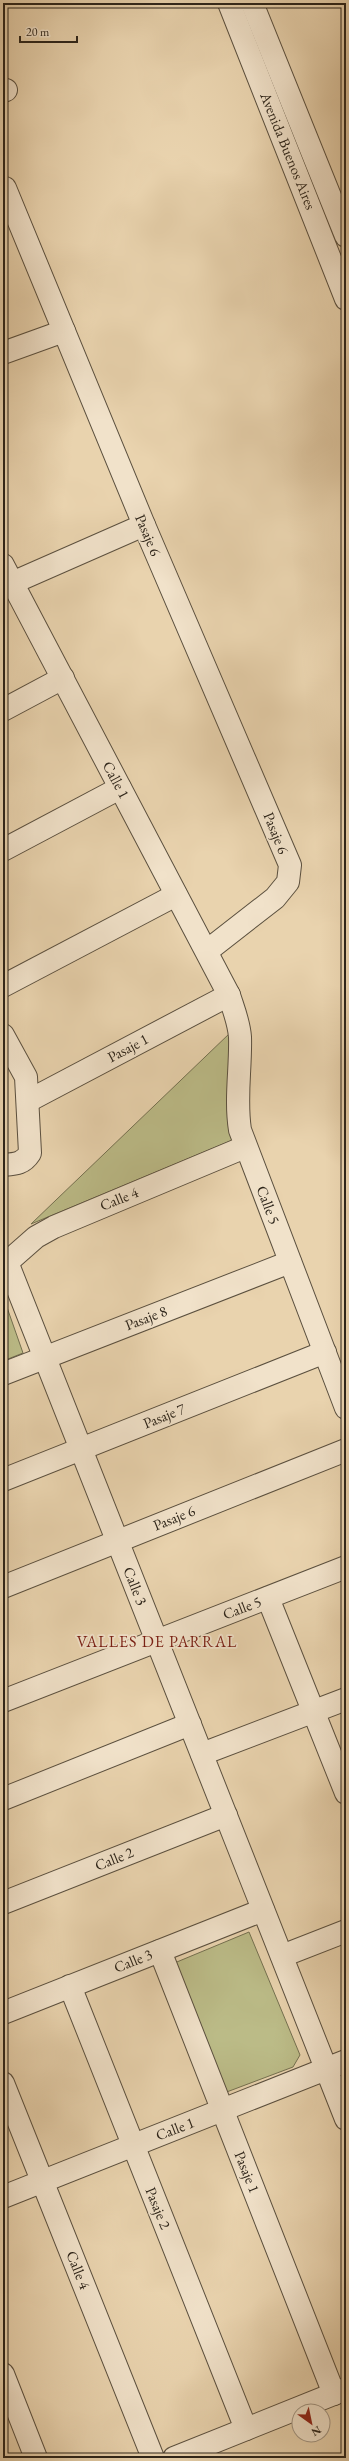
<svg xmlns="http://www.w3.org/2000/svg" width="349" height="2461" viewBox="0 0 349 2461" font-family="'EB Garamond',serif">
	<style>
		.green { fill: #bbbb87; stroke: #747050 }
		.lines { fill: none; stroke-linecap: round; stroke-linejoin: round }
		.minor-casing { stroke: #5b503f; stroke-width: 24 }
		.minor { stroke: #f1e2ca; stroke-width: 22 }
		.labels { text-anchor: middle; stroke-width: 3.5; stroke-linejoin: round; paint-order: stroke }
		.street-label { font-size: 15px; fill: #2c241a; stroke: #f1e2ca }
		.neighbourhood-label { font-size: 16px; letter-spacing: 1px; fill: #7a1f14; stroke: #f1e2ca }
	</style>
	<rect width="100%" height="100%" fill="#e9d3ae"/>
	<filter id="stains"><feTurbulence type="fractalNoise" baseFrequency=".005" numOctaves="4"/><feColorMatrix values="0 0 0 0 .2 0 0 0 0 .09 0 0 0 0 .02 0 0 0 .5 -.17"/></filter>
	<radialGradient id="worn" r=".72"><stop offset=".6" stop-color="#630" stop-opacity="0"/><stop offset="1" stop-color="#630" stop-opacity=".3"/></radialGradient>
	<!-- green -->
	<g class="green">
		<polygon points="230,1033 233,1140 31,1224"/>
		<polygon points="3,1296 23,1353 3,1361"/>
		<polygon points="249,1932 300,2055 293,2067 224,2093 172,1964"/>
	</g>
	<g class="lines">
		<defs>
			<g id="minor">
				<polyline points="229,3 346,299"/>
				<polyline points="252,3 346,236"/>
				<polyline points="3,91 6,90"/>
				<polyline points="5,188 144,525 290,865 288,882 275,898 207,951"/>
				<polyline points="3,353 64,331"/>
				<path d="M3,565L229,995C233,1008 239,1022 240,1037C241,1068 235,1098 240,1130L346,1408"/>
				<polyline points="12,583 144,525"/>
				<polyline points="3,710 63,678"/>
				<polyline points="3,850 120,788"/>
				<polyline points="3,986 176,895"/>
				<path d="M3,1035L26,1077L30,1153C23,1164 15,1164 3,1165"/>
				<polyline points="28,1101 229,995"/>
				<polyline points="7,1262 346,2119"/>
				<polyline points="3,1266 36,1237 54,1227 245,1147"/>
				<polyline points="3,1374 290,1262"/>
				<polyline points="3,1480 325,1352"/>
				<polyline points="3,1587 346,1450"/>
				<polyline points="268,1598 346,1793"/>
				<polyline points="3,1701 346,1567"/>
				<polyline points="202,1754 346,1699"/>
				<polyline points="3,1799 190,1724"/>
				<polyline points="3,1903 226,1815"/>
				<polyline points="160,1951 334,2394"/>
				<polyline points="282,1956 346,1931"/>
				<polyline points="70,1986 246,2429"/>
				<polyline points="3,2013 263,1910"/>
				<polyline points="3,2083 153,2458"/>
				<polyline points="3,2197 346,2061"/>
				<polyline points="3,2374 36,2458"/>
				<polyline points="174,2458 346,2389"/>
			</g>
		</defs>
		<!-- minor casing -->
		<use href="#minor" class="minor-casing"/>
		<!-- minor -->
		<use href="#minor" class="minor"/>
	</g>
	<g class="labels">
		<!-- street labels -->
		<g class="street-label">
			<text transform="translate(288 151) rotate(68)" y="5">Avenida Buenos Aires</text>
			<text transform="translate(148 535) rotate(67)" y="5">Pasaje 6</text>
			<text transform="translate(116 780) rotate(62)" y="5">Calle 1</text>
			<text transform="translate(276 833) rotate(68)" y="5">Pasaje 6</text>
			<text transform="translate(128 1048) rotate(-28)" y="5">Pasaje 1</text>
			<text transform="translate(119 1199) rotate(-22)" y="5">Calle 4</text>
			<text transform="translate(268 1205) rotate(69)" y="5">Calle 5</text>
			<text transform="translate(146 1318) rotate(-21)" y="5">Pasaje 8</text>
			<text transform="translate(164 1416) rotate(-22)" y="5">Pasaje 7</text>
			<text transform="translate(174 1518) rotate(-22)" y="5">Pasaje 6</text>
			<text transform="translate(135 1586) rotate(68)" y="5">Calle 3</text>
			<text transform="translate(242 1608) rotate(-21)" y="5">Calle 5</text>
			<text transform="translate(114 1859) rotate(-22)" y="5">Calle 2</text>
			<text transform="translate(133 1961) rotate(-22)" y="5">Calle 3</text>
			<text transform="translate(175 2129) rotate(-21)" y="5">Calle 1</text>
			<text transform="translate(247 2172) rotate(68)" y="5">Pasaje 1</text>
			<text transform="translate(158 2208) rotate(68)" y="5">Pasaje 2</text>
			<text transform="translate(78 2270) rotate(68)" y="5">Calle 4</text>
		</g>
		<!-- neighbourhood labels -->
		<g class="neighbourhood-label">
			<text x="157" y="1647">VALLES DE PARRAL</text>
		</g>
	</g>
	<!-- margin -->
	<rect width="349" height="2461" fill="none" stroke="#e9d3ae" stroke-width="16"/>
	<rect x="4" y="4" width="341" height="2453" fill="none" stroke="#2c241a" stroke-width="2"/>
	<rect x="8" y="8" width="333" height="2445" fill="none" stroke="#2c241a"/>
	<!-- north arrow -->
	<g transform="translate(311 2423) rotate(147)"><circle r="19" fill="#f1e2ca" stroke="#a29684"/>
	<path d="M0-3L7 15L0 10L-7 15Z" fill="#8f2418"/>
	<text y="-6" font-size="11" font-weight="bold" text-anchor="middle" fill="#2c241a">N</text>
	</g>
	<!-- scale -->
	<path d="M20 36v6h57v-6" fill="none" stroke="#2c241a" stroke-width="2"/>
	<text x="26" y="36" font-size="12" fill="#2c241a" stroke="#f1e2ca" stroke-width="3" paint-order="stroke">20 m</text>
	<rect width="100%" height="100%" filter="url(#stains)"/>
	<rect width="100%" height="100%" fill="url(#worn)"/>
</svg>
